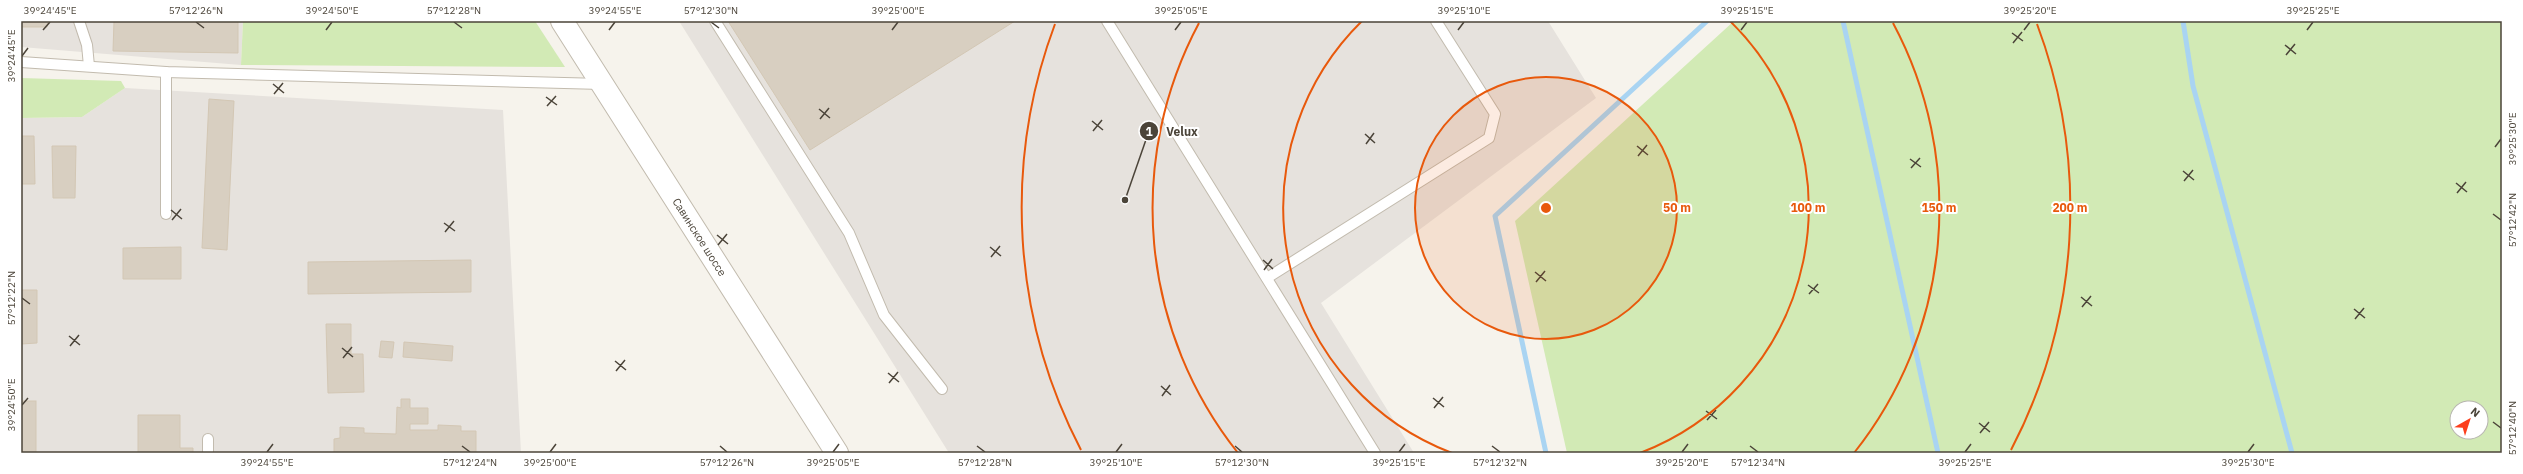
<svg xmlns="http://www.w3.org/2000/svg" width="2523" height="474" viewBox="0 0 2523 474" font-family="'IBM Plex Sans',sans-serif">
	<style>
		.industrial { fill: #e6e2dd }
		.green { fill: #d2eab5; fill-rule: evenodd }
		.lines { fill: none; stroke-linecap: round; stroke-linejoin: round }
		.stream { stroke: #a9d4f2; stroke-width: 5 }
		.building { fill: #d8cfc1; stroke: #d3c7b4 }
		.service-casing { stroke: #c2bbae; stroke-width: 12 }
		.tertiary-casing { stroke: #c2bbae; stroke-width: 24 }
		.service { stroke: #fff; stroke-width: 10 }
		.tertiary { stroke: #fff; stroke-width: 22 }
		.ticks { fill: none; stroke: #4b4439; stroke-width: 1.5 }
		.ring { fill: none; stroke: #e8590c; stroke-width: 2 }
		.labels { text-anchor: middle; stroke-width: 4; stroke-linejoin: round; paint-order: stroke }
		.street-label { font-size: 11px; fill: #4b4439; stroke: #fff }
		.centre { fill: #e8590c; stroke: #fff; stroke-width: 2 }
		.ring-label { font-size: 12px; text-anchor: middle; font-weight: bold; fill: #e8590c; stroke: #fff; stroke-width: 4; stroke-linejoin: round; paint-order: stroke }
		.leader { fill: none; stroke: #4b4439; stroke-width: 1.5 }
		.callout-dot { fill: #4b4439; stroke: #fff; stroke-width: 1.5 }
		.mark-label { font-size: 12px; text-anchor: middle; font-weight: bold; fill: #fff }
		.callout-label { font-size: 12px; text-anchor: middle; font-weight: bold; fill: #4b4439; stroke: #fff; stroke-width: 4; stroke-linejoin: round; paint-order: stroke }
		.neatline { fill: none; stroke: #4b4439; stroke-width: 1.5 }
		.ticks-label { font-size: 10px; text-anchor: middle; fill: #4b4439 }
	</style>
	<rect width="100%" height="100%" fill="#f6f3ec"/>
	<!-- industrial -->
	<g class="industrial">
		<polygon points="21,21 243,21 241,65 21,47"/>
		<polygon points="679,21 1548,21 1596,98 1321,303 1414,453 949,453"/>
		<polygon points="125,88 503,110 521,453 21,453 21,118 82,117"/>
	</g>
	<!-- green -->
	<g class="green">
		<polygon points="243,21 535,21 565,67 241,65"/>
		<path d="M1734,21H2502V453H1567L1515,221ZM2457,408H2481V432H2457Z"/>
		<polygon points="21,78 121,81 125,88 82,117 21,118"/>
	</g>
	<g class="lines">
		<!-- stream -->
		<g class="stream">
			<polyline points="1843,21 1938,453"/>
			<polyline points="2183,21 2193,86 2292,453"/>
			<polyline points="1546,453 1495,216 1707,21"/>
		</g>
	</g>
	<!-- building -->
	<g class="building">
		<polygon points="21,21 48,21 47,27 21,27"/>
		<polygon points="114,21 238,21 238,53 113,51"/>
		<polygon points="728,21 1015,21 810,150"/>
		<polygon points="209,99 234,101 227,250 202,248"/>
		<polygon points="21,136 34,136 35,184 21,184"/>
		<polygon points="52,146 76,146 75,198 53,198"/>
		<polygon points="181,247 181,279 123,279 123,248"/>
		<polygon points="471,260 471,292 308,294 308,262"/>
		<polygon points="21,290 37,290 37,343 21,344"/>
		<polygon points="326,324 351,324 351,354 363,354 364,392 328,393"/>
		<polygon points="381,341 394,342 392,358 379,357"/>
		<polygon points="404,342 453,346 452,361 403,357"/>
		<polygon points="401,399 410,399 410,408 428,408 428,424 410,424 410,430 438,430 438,425 461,426 461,431 476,431 476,453 334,453 334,439 340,438 340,427 364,428 364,433 396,434 397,407 401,408"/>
		<rect x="21" y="401" width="15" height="52"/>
		<polygon points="138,415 180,415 180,448 193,448 193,453 138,453"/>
	</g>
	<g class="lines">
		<defs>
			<g id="service">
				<polyline points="79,21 87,45 89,66"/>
				<polyline points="715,21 849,233 884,315 942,389"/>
				<polyline points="1107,21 1375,453"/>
				<polyline points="21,62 166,72 602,84"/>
				<polyline points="166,72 166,214"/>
				<polyline points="1267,278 1489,138 1495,114 1436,21"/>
				<polyline points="208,453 208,439"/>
			</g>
			<g id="tertiary">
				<path id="s1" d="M562,21L837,453"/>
			</g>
		</defs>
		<!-- service casing -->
		<use href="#service" class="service-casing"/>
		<!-- tertiary casing -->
		<use href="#tertiary" class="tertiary-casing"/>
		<!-- service -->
		<use href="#service" class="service"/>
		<!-- tertiary -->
		<use href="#tertiary" class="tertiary"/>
	</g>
	<!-- ticks -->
	<path class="ticks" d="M196,22L204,28M454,22L462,28M711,22L719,28M43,30L50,22M326,30L332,22M609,30L615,22M892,30L898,22M1175,30L1181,22M1458,30L1464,22M1741,30L1747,22M2024,30L2030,22M2307,30L2313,22M2012,33L2023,41M2013,43L2022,32M2285,45L2296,54M2286,55L2295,44M22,56L28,48M273,84L284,93M274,94L283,83M546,97L557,105M547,106L556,96M819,109L830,118M820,119L829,108M1092,121L1103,130M1093,131L1102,120M1365,134L1375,143M1366,144L1374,133M1637,146L1648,155M2495,147L2501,139M1638,156L1647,145M1910,159L1921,167M1911,168L1920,158M2183,171L2194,180M2184,181L2193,170M2456,183L2467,192M2457,193L2466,182M171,210L182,219M2493,214L2501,220M172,220L181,209M444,223L455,231M445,232L454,221M717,235L728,244M718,245L727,234M990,247L1001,256M991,257L1000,246M1263,260L1273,269M1264,270L1272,259M1535,272L1546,281M1536,282L1545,271M1808,285L1819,293M1809,294L1818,284M2081,297L2092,306M22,298L30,304M2082,307L2091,296M2354,309L2365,318M2355,319L2364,308M69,336L80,345M70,346L79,335M342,348L353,357M343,358L352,347M615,361L626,370M616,371L625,360M888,373L899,382M889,383L898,372M1161,386L1171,395M1162,396L1170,385M1433,398L1444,407M22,405L28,398M1434,408L1443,397M1706,411L1717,419M1707,420L1716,410M2493,422L2501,428M1979,423L1990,432M1980,433L1989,422M462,446L470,452M720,446L727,452M977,446L985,452M1235,446L1242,452M1492,446L1500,452M1750,446L1758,452M267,452L273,444M550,452L556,444M833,452L839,444M1116,452L1122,444M1399,452L1405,444M1682,452L1688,444M1965,452L1971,444M2248,452L2254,444"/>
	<!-- distance rings -->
	<circle cx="1546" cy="208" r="131" fill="#e8590c" fill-opacity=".12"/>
	<g class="ring">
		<circle cx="1546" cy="208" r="131"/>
		<path d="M1452 453A262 262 0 0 1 1362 21M1730 21A262 262 0 0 1 1640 453"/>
		<path d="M1238 453A393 393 0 0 1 1199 23M1893 23A393 393 0 0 1 1854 453"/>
		<path d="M1081 450A524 524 0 0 1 1055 24M2037 24A524 524 0 0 1 2011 450"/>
	</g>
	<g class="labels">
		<!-- street labels -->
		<g class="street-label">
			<text dy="4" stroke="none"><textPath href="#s1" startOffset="256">Савинское шоссе</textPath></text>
		</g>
	</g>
	<circle cx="1546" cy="208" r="6" class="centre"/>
	<g class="ring-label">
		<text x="1677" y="212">50 m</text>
		<text x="1808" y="212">100 m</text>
		<text x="1939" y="212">150 m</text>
		<text x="2070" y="212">200 m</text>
	</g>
	<!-- callouts -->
	<path class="leader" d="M1125 200L1149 131"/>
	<g class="callout-dot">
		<circle cx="1125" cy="200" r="4"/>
		<circle cx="1149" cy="131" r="10"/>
	</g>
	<g class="mark-label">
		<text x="1149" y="136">1</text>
	</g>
	<g class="callout-label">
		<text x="1182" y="136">Velux</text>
	</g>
	<!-- border -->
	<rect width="2523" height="474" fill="none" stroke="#ffffff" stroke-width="44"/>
	<!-- north arrow -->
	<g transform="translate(2469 420) rotate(39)"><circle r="19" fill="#ffffff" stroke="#b7b4b0"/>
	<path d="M0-3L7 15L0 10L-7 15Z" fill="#fc3f1d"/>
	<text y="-6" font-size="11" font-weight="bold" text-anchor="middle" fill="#4b4439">N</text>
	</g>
	<rect x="22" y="22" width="2479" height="430" class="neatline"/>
	<g class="ticks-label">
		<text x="50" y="14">39°24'45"E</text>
		<text x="196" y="14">57°12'26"N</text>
		<text x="332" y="14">39°24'50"E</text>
		<text x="454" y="14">57°12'28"N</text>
		<text x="615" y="14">39°24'55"E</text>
		<text x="711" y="14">57°12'30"N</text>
		<text x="898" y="14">39°25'00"E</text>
		<text x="1181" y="14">39°25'05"E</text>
		<text x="1464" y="14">39°25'10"E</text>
		<text x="1747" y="14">39°25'15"E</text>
		<text x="2030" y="14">39°25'20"E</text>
		<text x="2313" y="14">39°25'25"E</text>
		<text transform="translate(11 56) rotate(-90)" y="4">39°24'45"E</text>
		<text transform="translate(2512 139) rotate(-90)" y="4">39°25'30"E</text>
		<text transform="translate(2512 220) rotate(-90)" y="4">57°12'42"N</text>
		<text transform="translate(11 298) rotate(-90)" y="4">57°12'22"N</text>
		<text transform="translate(11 405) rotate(-90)" y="4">39°24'50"E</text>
		<text transform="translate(2512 428) rotate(-90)" y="4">57°12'40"N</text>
		<text x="267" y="466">39°24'55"E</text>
		<text x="470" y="466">57°12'24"N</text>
		<text x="550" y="466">39°25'00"E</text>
		<text x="727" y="466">57°12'26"N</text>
		<text x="833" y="466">39°25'05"E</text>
		<text x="985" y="466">57°12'28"N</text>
		<text x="1116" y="466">39°25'10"E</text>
		<text x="1242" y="466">57°12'30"N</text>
		<text x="1399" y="466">39°25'15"E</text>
		<text x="1500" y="466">57°12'32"N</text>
		<text x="1682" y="466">39°25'20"E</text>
		<text x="1758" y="466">57°12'34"N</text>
		<text x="1965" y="466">39°25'25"E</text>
		<text x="2248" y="466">39°25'30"E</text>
	</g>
</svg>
